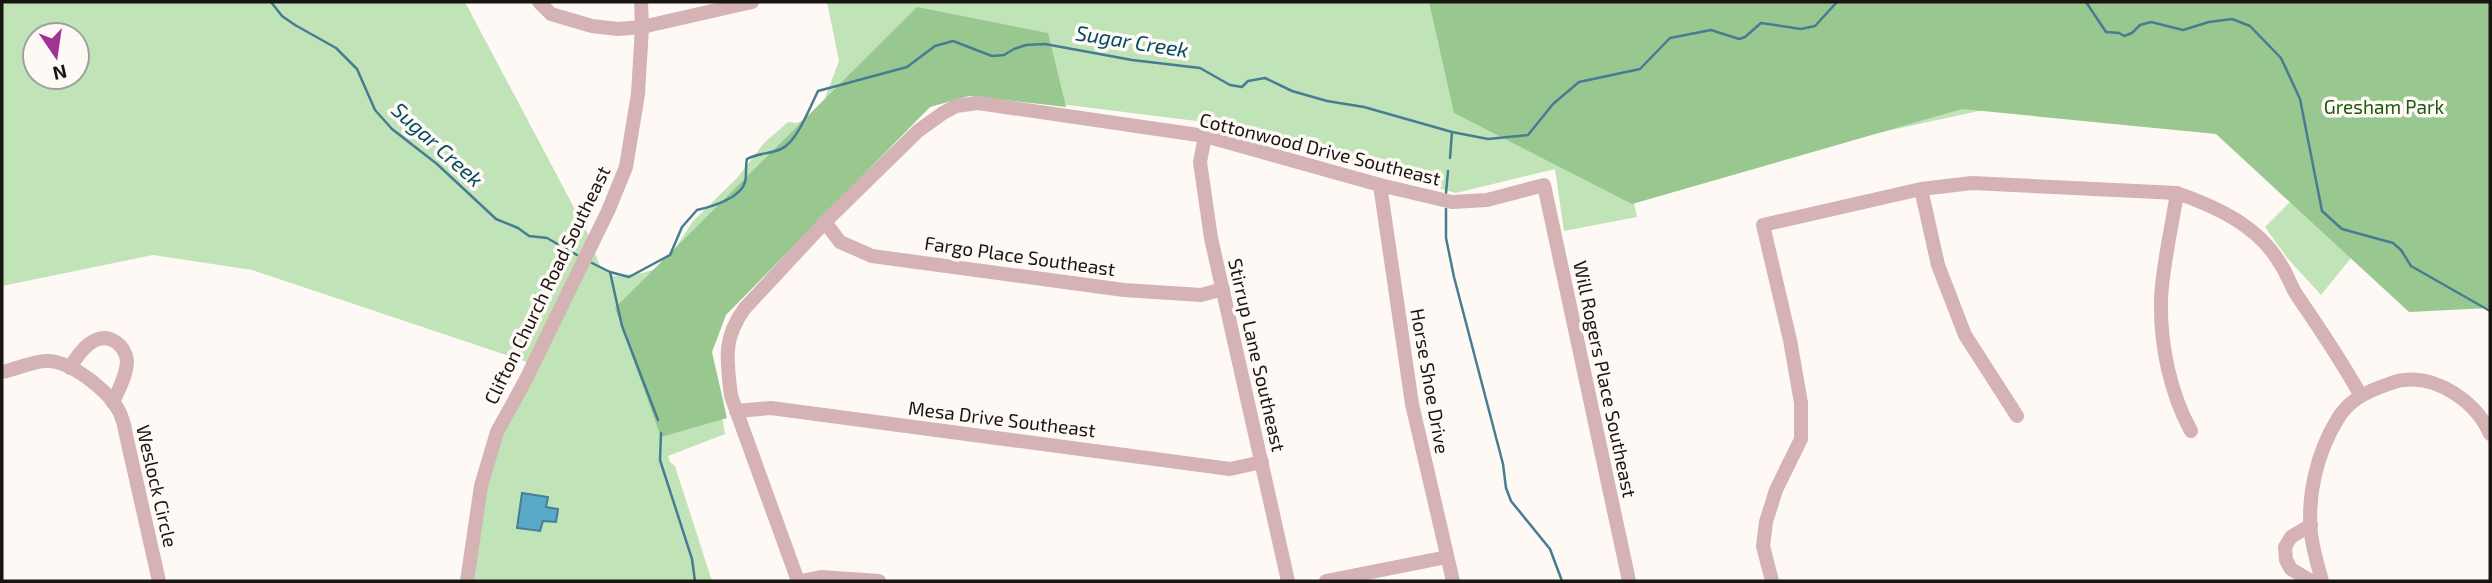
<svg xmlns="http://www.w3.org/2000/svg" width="2492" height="583" viewBox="0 0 2492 583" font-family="'Exo 2',sans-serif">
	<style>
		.green { fill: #c0e4b8; fill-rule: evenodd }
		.forest { fill: #99c790 }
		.water { fill: #59aac8; stroke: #467d92; stroke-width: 2 }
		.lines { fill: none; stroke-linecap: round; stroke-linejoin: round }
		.stream { stroke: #467d92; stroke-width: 2.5 }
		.minor { stroke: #d5b2b4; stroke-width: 14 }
		.labels { text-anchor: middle; stroke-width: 7; stroke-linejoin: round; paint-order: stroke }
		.park-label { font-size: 19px; fill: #1d580d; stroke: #fef9f5 }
		.street-label { font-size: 19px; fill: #181513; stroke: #fef9f5 }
		.water-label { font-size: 21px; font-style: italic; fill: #034d62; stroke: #fef9f5 }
	</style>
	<rect width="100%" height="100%" fill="#fef9f5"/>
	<!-- green -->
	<path class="green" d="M2,2H465L588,234L600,266L614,276L642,273L663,267L693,221L737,178L764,143L788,122L797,123L824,109L825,98L839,61L827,2H2490L2364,242L2321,295L2288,259L2265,227L2303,189L2281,132L2025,101L1678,176L1605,72L1637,217L1564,231L1555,169L1456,193L1204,122L981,94L937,101L807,220L729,307L710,352L725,434L668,456L670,462L675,466L712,581H466L487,455L530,363L252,270L153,255L2,286ZM35,35H77V77H35Z"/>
	<!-- forest -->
	<g class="forest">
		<polygon points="1429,2 2490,2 2490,308 2409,312 2216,134 1962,109 1632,204 1454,113"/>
		<polygon points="917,7 1048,33 1066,107 969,96 930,107 726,315 712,352 727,418 661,437 615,308"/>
	</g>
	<!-- water -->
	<polygon class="water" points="522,493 548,497 546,507 558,509 556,522 543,521 540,531 517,528"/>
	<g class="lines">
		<!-- stream -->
		<g class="stream">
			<polyline points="271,2 282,16 295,25 336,48 357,69 375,110 392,129 437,164 496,219 518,228 529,236 547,238 577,255"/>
			<polyline points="2086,2 2106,32 2119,33 2124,36 2132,33 2140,25 2151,22 2183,30 2209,22 2232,19 2250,26 2281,58 2300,99 2322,211 2342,229 2393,243 2401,250 2411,266 2490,311"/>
			<polyline points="1450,158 1452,132"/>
			<polyline points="1446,193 1448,171"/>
			<polyline points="1446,209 1446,238 1454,277 1503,464 1506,488 1511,501 1550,549 1562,581"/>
			<path d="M592,263L610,272L629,277L670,255L682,227L697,210C711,207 741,198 745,182C747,176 745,167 747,159C758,153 770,154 781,149C797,142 810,107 818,91L907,67L935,46L953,41L992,56L1004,55L1014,49L1026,45L1045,44L1132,60L1200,68L1230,85L1242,87L1248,81L1265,78L1292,91L1327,101L1364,107L1452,132L1488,139L1528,135L1553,104L1579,82L1640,69L1670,38L1711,30L1739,39L1745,37L1761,23L1801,29L1815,26L1837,2"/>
			<polyline points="610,272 622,326 658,420"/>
			<polyline points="661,433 660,460 692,559 695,581"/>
		</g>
		<!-- minor -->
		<g class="minor">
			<polyline points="539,2 551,14 592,26 618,29 642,27 752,2"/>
			<polyline points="1205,136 1200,162 1211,238 1288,581"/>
			<polyline points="1380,185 1412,404 1453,581"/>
			<polyline points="1921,189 1938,265 1965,335 2017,416"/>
			<path d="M2177,193C2172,226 2162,268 2161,300C2160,344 2170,393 2191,431"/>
			<polyline points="825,222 840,242 872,256 1124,290 1201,295 1223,289"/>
			<path d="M70,368C79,352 96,329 116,342C123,347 126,353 127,361C127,375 118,390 113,403"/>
			<path d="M2,372C16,369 31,362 45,361C70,359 110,392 120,413C123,420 125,428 126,435L159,581"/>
			<polyline points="736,411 771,408 1230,469 1262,462"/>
			<polyline points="467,581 481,486 497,432 524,383 608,211 626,167 638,94 642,27 641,2"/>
			<path d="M798,581L731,396C727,360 722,339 745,308L825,222L918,131L943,113L956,106L978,103L1205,136L1380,185L1452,202L1487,200L1544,185L1629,581"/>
			<polyline points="801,581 821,577 879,581"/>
			<polyline points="1326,581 1447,557"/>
			<path d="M1772,581L1763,546L1766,522L1776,490L1801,439V403L1790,340L1763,225L1921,189L1972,183L2177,193C2217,207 2259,226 2281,265C2287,274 2290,284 2296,294C2318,326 2340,359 2360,394"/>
			<polyline points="2311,581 2291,569 2286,560 2285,547 2291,537 2311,525"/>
			<path d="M2322,581C2318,566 2313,550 2311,534C2307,495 2317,453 2337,420C2348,401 2364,393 2383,386C2390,384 2397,380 2404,380C2439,376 2477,403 2490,434"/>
		</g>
	</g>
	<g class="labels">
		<!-- park labels -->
		<g class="park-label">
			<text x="2384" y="114">Gresham Park</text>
		</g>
		<!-- street labels -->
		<g class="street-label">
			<text transform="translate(1320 149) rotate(14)" y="7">Cottonwood Drive Southeast</text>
			<text transform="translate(1020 256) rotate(8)" y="7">Fargo Place Southeast</text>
			<text transform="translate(547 285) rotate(-64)" y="7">Clifton Church Road Southeast</text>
			<text transform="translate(1257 355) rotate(77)" y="7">Stirrup Lane Southeast</text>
			<text transform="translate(1605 379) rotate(78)" y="7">Will Rogers Place Southeast</text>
			<text transform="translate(1430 381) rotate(80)" y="7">Horse Shoe Drive</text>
			<text transform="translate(1002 419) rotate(7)" y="7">Mesa Drive Southeast</text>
			<text transform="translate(157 486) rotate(77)" y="7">Weslock Circle</text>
		</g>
		<!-- water labels -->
		<g class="water-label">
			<text transform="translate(1132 42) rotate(9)" y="7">Sugar Creek</text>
			<text transform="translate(437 145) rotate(42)" y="7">Sugar Creek</text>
		</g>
	</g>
	<!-- border -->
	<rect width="2492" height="583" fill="none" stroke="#181513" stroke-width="7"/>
	<!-- north arrow -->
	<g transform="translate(56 56) rotate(167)"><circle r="33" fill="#fef9f5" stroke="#a29e9b" stroke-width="2"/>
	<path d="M0-5L12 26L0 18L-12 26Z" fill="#a03495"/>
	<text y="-10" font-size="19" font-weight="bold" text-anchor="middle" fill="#181513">N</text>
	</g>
</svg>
